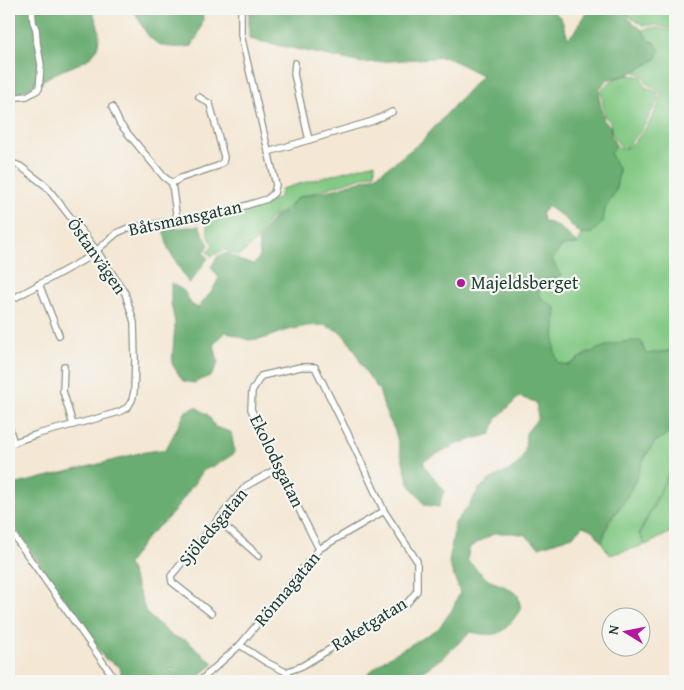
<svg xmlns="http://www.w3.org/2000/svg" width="684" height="690" viewBox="0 0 684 690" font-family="'Gentium Book Plus',serif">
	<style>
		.green { fill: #83c984; stroke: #51835c }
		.forest { fill: #6aad72; stroke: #447553 }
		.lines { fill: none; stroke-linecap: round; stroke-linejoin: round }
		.street-casing { stroke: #8a9284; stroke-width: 8 }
		.street { stroke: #fff; stroke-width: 5.5 }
		.poi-dot { fill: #b5179e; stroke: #f6f6f2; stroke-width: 2 }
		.labels { text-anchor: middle; stroke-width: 4.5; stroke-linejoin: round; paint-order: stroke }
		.street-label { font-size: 18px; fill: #1f3d34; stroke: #f6f6f2 }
		.poi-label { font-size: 18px; fill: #1f3d34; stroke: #f6f6f2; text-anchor: start }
	</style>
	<rect width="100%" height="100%" fill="#f6f6f2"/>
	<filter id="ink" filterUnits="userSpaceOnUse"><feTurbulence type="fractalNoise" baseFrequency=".02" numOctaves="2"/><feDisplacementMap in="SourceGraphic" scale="10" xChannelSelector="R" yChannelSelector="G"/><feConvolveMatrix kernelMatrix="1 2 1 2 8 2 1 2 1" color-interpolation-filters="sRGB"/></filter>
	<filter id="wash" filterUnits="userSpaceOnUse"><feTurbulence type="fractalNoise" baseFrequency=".0096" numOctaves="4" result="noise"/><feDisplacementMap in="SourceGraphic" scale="20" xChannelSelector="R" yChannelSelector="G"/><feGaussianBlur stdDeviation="1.12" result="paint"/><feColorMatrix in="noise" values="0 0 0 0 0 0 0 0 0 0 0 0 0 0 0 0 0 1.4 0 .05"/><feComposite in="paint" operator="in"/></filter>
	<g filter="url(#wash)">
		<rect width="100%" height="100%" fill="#f4e7d4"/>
		<!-- green -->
		<g class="green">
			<polygon points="633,9 675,9 675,30 656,25 643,25 630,17"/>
			<path d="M649,28H658L675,32V350L646,354L588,352L569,365L558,363L553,346L556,308L543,300L538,292L554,265L552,260L562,246L578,244L581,235L592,233L602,222L605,209L616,190L619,170L610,153L616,145L621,150L622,149L612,134L610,122L605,117L601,92C610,77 626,73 642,77L644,86L658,93V100L641,131L624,149C639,143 660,109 661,93L646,83L645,77L634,71L656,59V44L648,39L642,30Z"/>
			<polygon points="375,163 375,173 297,198 284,211 270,218 255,242 239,256 225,250 211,256 207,251 213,245 208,235 207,224 262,205 280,197 281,189"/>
			<polygon points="675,407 675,459 639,534 645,545 610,555 602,543 610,521 624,502 635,481 643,461 654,443 668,433"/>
			<polygon points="675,461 675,530 646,545 640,534"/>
		</g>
		<!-- forest -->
		<g class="forest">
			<path d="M12,9H91C100,25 105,49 86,60C76,66 64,69 54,74C39,82 26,93 9,94V15L12,11Z"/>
			<path d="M134,9H201C207,21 198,35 192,46C155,51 148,41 134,9Z"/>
			<path d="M249,9H551L561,18L568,38L576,30L589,9H631L628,18L642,30L648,39L656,44L660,51L656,59L630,74L606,80L600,89L599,97L604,121L610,126L611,136L616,145L610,153L619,170L616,190L605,209L603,222L592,233L581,235L562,216L548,207L541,213L544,222C560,223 567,235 578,244L561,246L552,260L561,276L546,280L538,292L543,300L556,308C555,315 556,321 555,329C554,344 553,348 558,363L569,365C592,350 613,340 641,341L646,354L675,350V407L668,433L654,443L643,460L635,481L624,502L609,520L601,542L594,531L583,526L573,536L539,547L525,535L513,533H495L470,547L467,560L488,580L506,587L518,595L521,609C504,632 501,639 471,632L442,658L409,681H356L364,677L384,660L438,629L452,610L460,592L449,563L455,523L469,505L479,489L491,479L510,470L520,462L525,451L526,433L538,418L536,402L519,397L497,418L491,434L457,444L423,461L426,468L444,490L439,507L425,505L409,484L395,431L385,411L379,390L363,368L355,350L341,332L324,325L307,326L284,331L265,338L249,340L226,332L214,344L218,363L212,375L194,383L183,381L172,364L175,323L171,303V283L184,291L191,304L198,308L212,291L219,278L211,267L218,256L228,253L241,261L254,264L260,256L258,240L272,219L286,211L298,197L335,189L375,176L394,163L421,142L482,75L446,57L362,63L249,39Z"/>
			<polygon points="199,226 209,245 204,252 208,258 189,284 168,248 163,229"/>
			<polygon points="196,407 208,415 215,427 231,432 235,453 218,464 204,470 172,514 147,537 128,564 142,600 146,613 173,637 186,640 214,664 192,681 117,681 115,679 121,674 120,667 104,658 9,519 9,486 107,462 139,453 166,449 186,411"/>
		</g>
	</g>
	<g filter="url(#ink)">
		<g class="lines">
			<defs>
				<g id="street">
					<polyline points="295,63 294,74 309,140"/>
					<polyline points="9,98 27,96 39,89 41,65 37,43 36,29 33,22 32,9"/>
					<polyline points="112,107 120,124 164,177 172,183 177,221"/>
					<polyline points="268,152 373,121 392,112"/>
					<polyline points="9,162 20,166 46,186 97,251 125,293 134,322 135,360 134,392 132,400 128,407 119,412 95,419 38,434 9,444"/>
					<polyline points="172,183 181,178 218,166 223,162 224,157 210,104 199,97"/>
					<polyline points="39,284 59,335"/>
					<polyline points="9,301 89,257 117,233 128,228 215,215 267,199 274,193 276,185 241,35 241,9"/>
					<polyline points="64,366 63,391 73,425"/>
					<polyline points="9,427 14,443"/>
					<polyline points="218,520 259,556"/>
					<polyline points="9,529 112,675"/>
					<polyline points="211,613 172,582 171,576 246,486 278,468"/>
					<polyline points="240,645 266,662 286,672 302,666 408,602 417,591 417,561 384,511 351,440 315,367 300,367 261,376 252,391 251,409 278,468 319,549"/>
					<polyline points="200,681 240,645 319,549 384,511"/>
				</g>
			</defs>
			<!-- street casing -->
			<use href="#street" class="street-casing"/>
			<!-- street -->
			<use href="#street" class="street"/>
		</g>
	</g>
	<!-- markers -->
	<circle class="poi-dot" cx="461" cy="283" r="5"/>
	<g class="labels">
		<!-- street labels -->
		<g class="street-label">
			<text transform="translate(185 218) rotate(-12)" y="6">Båtsmansgatan</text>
			<text transform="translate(97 256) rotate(55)" y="6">Östanvägen</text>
			<text transform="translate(277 461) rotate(64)" y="6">Ekolodsgatan</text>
			<text transform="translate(213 527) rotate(-50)" y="6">Sjöledsgatan</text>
			<text transform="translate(287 589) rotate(-50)" y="6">Rönnagatan</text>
			<text transform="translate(369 624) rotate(-32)" y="6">Raketgatan</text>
		</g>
		<!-- poi labels -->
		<g class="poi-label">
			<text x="471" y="289">Majeldsberget</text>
		</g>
	</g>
	<!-- margin -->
	<rect width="684" height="690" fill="none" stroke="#f6f6f2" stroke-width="30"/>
	<!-- north arrow -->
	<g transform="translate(626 632) rotate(280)"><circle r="24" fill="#f6f6f2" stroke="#a0aca6"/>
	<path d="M0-4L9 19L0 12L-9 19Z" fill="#b5179e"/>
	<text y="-8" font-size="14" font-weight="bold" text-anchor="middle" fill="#1f3d34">N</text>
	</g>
</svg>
